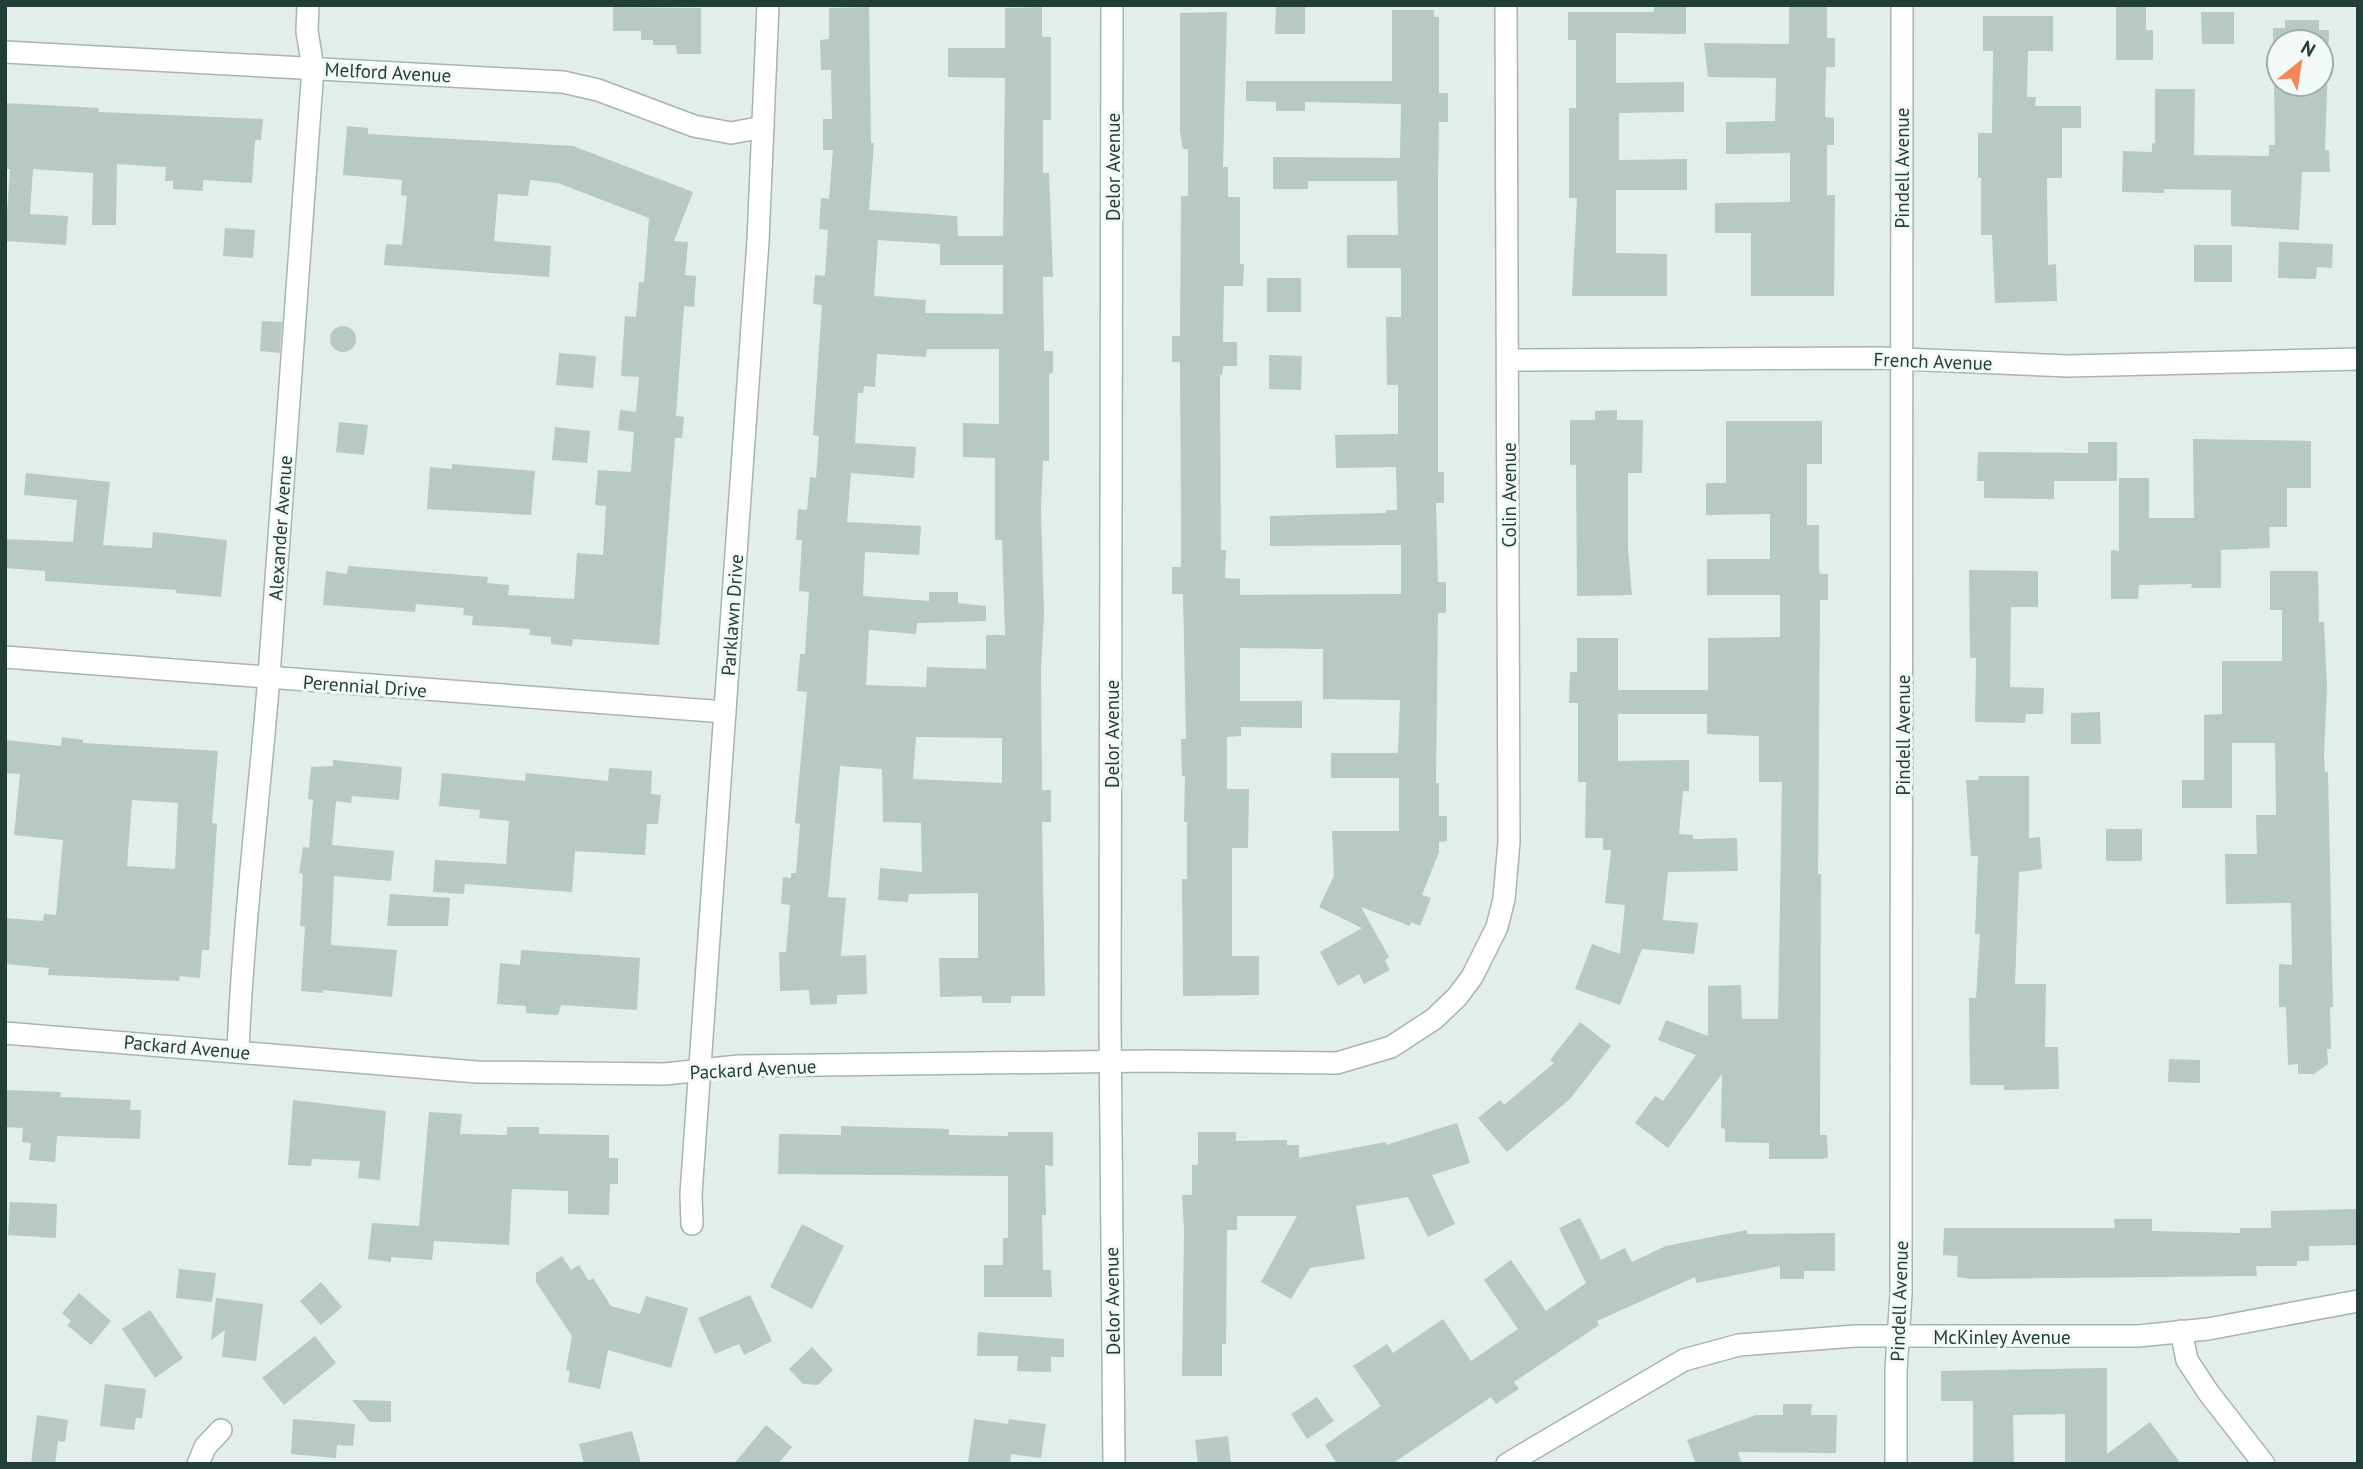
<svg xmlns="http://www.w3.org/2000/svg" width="2363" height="1469" viewBox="0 0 2363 1469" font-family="'PT Sans',sans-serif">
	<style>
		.building { fill: #b8c8c2; fill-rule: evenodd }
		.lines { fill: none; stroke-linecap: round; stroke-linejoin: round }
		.minor-casing { stroke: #a5b5b0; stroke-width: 24 }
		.minor { stroke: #fff; stroke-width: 21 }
		.labels { text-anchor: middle; stroke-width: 6; stroke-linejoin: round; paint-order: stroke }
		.street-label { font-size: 19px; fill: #223e38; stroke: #f3f9f6 }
	</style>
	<rect width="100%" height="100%" fill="#e3ede9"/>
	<!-- building -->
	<g class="building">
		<polygon points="1276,5 1305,5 1305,34 1275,34"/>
		<polygon points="1654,5 1686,5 1686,34 1616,33 1616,83 1684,82 1684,112 1619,113 1619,160 1687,159 1687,190 1616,190 1616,253 1667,254 1667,296 1572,296 1577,198 1569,198 1569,108 1576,108 1576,40 1568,40 1568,12 1654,12"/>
		<polygon points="1789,5 1827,5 1827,38 1835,38 1835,67 1826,67 1825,117 1834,118 1834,145 1827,145 1827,195 1835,195 1834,296 1751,296 1751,233 1715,233 1715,203 1790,202 1790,153 1726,154 1726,122 1775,121 1776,78 1708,77 1704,43 1789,44"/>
		<polygon points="2116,5 2146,5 2146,30 2153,30 2153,60 2116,60"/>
		<polygon points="613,7 701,8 701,54 677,54 676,45 653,45 653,40 641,40 641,31 613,31"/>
		<path d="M869,7L871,143H874L869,210L957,216L958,236H1003L1005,78L948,77V48H1005V8L1042,7V37H1051V120H1043V173H1049L1053,277H1043L1044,351H1053V373L1049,374V461H1043L1041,510L1044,614L1041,670L1042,790H1051V822H1042L1045,996H1011V1003H982V996L940,997L939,958H978V893L909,894L908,902L878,900L880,868L922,872L921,823L883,822L882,769L840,766L828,897L846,898L841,956L866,955L867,994L837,995V1004L810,1005L809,990L780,991L779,952H786L790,905L781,904L783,877L791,878V873H796L800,824L795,823L807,692L797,691L800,654H805L809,592L799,591L802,540H796L798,509L807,510L810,477L816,478L819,436L813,435L822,305L813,304L815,275L825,276L828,230L819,229L821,198L829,199L833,150H823V119H832L831,70H821L820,40L829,39V8ZM878,240L940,244V265H1003V314L925,313L926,300L874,296ZM927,349H999V424L963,423V457L995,458V540H1002L1005,635H986V669L927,667L926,687L866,685L869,630L916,634L917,623L986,621V606L958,603V592H929V601L863,596L865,552L919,555L921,526L847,522L851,473L914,478L916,447L855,443L858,393H863L864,386L875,387L877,354L926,357ZM916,737L1002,738V783L913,779Z"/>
		<polygon points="1392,10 1434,10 1434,17 1439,17 1439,93 1448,93 1448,122 1439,122 1438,180 1438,472 1444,472 1444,503 1436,503 1438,582 1446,582 1446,613 1438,613 1436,783 1439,783 1439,816 1447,816 1447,841 1439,842 1439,852 1422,895 1431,898 1420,926 1411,922 1410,926 1361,907 1389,957 1385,960 1390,970 1364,984 1359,974 1338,986 1320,952 1362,928 1319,907 1334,876 1332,831 1399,831 1399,778 1331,778 1331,753 1398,753 1400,700 1323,699 1323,649 1240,648 1240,701 1302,701 1302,728 1241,727 1241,736 1227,737 1227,789 1249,789 1248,848 1232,848 1232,956 1259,956 1259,995 1183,996 1182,879 1187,879 1187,822 1184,822 1185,776 1182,776 1181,739 1186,739 1183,594 1172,594 1172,567 1181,567 1181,522 1180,362 1172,362 1172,336 1180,336 1181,196 1188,196 1188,149 1183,149 1180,132 1180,13 1227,12 1223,167 1228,167 1228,197 1240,197 1240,264 1244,264 1243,286 1224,286 1223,342 1237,342 1237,366 1223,366 1222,375 1220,375 1221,550 1226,550 1225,578 1240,579 1240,595 1401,594 1401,545 1270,546 1270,516 1386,513 1386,510 1397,510 1396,467 1336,468 1335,435 1398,434 1398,385 1387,385 1386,317 1401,317 1401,268 1347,268 1347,235 1398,235 1397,181 1308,181 1308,189 1273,189 1273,157 1400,158 1401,104 1305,102 1305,111 1276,111 1276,102 1246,101 1246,81 1392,81"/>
		<polygon points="2201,12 2234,12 2234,44 2202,44"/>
		<polygon points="1983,16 2053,16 2053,51 2028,51 2027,97 2036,97 2035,106 2081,106 2081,128 2062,128 2062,178 2047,178 2048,265 2056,264 2057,301 1995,303 1992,235 1981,235 1981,178 1978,178 1978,133 1992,133 1993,51 1983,51"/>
		<path d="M2285,20H2319V30H2329L2325,150H2329L2330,172H2302L2299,230L2231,226V190L2164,189V193L2122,192L2123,151L2152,152V143L2155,144V89H2195L2194,155L2269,156V145H2275L2273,28H2285ZM2279,42H2321V84H2279Z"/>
		<polygon points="5,103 99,108 98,112 263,119 261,140 255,140 252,183 203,180 203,191 173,189 173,181 165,181 166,167 117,164 116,225 92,225 93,173 33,169 30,214 68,216 66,245 5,241 10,169 5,169"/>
		<polygon points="347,126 368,128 368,134 573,146 693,192 674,241 688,242 685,275 696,276 694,307 684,306 676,416 684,417 682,438 675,438 659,645 573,639 572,646 551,644 551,637 529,635 530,629 472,625 473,616 463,615 464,608 416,604 415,612 323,605 326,571 347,574 348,566 488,577 487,583 509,585 508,595 574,599 577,553 603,555 606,506 595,505 598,470 631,472 634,432 618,430 620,410 636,412 639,377 621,376 625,316 636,317 639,282 644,282 649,218 558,183 530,180 528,196 498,194 494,241 551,246 549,277 384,265 386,244 402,245 407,196 401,195 402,180 343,175"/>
		<polygon points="225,228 255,230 253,258 223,256"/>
		<polygon points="2279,242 2333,244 2332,268 2317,267 2316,279 2278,278"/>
		<rect x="2194" y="245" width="38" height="37"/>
		<rect x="1267" y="278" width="34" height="34"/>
		<polygon points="262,321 282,322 280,353 260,351"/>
		<circle cx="343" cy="339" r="13"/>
		<polygon points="559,353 596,356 593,388 556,385"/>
		<polygon points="1269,355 1302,356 1301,390 1269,389"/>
		<polygon points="1617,410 1617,420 1643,420 1642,473 1628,473 1628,549 1632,595 1577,596 1576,465 1570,465 1570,420 1595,420 1595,411"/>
		<polygon points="1726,421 1822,421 1822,464 1807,464 1807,525 1819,525 1819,569 1820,574 1828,574 1828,600 1820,600 1818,874 1821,874 1820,1135 1827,1135 1828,1158 1820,1159 1769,1159 1769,1143 1725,1142 1725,1129 1721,1128 1722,1074 1668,1148 1635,1123 1655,1096 1663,1101 1696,1055 1658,1040 1666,1020 1708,1036 1708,986 1741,985 1742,1019 1778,1019 1782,782 1759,782 1759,736 1707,734 1707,714 1618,714 1618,761 1689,760 1689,791 1683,791 1679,834 1693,835 1693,839 1737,838 1738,871 1668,872 1663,920 1698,923 1694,954 1642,949 1620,1005 1575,989 1592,944 1620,954 1625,905 1605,903 1611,850 1603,850 1603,838 1585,838 1586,782 1578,782 1578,703 1569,703 1570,672 1577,672 1577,638 1618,638 1618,690 1708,690 1708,638 1780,637 1780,595 1707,595 1707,559 1770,559 1770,514 1706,515 1706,483 1726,483"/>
		<polygon points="339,422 368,425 364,455 336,452"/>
		<polygon points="555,427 590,431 587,463 552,460"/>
		<polygon points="2193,439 2311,441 2311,488 2287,488 2287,527 2269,527 2270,548 2221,550 2221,588 2191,588 2192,584 2139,585 2138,599 2111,599 2111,550 2119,551 2119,478 2149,478 2149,518 2194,518"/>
		<polygon points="2088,442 2117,442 2117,481 2054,481 2054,499 1984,498 1984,481 1977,481 1978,452 2088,453"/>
		<polygon points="452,464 535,471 531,515 427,509 430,467 452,469"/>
		<polygon points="26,473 110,482 103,545 152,548 153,532 227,540 221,597 176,593 176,590 45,581 45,571 5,568 5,539 73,542 77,500 24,495"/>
		<polygon points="1969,570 2038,571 2038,607 2011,607 2010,687 2044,688 2043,714 2026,714 2025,723 1975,722 1976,658 1970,658"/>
		<polygon points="2270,571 2318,571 2319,622 2324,622 2327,687 2324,756 2325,772 2328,772 2333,1007 2330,1007 2331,1049 2327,1049 2328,1064 2314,1074 2298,1074 2298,1064 2288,1065 2286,1007 2279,1007 2279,964 2292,965 2291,903 2226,904 2225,854 2257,854 2256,815 2276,815 2275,743 2232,743 2232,808 2182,808 2182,780 2204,780 2204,715 2222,714 2222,661 2282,661 2282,610 2270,610"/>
		<polygon points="2100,712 2101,744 2071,744 2071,713"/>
		<path d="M62,737L83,740V743L218,751L212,823L217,824L209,950H202L200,978L180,976L179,981L48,975L49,968L5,964V918L43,921L44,914L56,915L63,840L14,835L20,774L5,773V740L61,746ZM132,800L178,803L175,869L127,866Z"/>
		<polygon points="333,760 402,767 399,800 352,796 351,803 336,801 332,845 394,851 391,881 334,876 331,945 397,950 392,997 323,990 323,993 301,991 305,927 300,926 303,874 299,873 303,847 309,848 313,800 308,799 311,767 333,766"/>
		<polygon points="609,768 652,771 651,794 661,795 658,824 647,824 645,855 575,851 572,892 465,884 464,894 433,892 435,860 506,864 509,821 479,818 480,810 439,806 442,773 525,781 526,773 608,781"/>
		<polygon points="1979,776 2029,776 2029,838 2040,837 2042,869 2019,872 2015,984 2046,984 2045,1047 2058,1047 2059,1089 2004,1090 2004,1085 1970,1085 1969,998 1976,998 1980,934 1975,934 1978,856 1971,856 1966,780 1978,780"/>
		<rect x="2106" y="829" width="36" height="32"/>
		<polygon points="390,894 450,898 448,926 387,926"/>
		<polygon points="521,950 640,958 637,1010 561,1005 558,1015 526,1013 526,1006 497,1004 500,963 520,965"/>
		<polygon points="1580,1022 1611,1046 1570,1099 1507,1152 1478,1118 1500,1100 1504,1105 1554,1063 1550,1060"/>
		<polygon points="2169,1059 2200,1060 2200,1083 2168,1082"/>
		<polygon points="5,1090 61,1092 60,1097 131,1100 130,1110 141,1110 140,1139 57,1136 55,1162 29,1160 31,1143 22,1142 23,1128 5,1127"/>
		<polygon points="293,1100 386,1111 380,1180 358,1178 360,1161 312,1159 311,1166 288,1165"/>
		<polygon points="429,1112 462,1114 460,1134 507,1135 507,1127 539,1127 539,1134 609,1135 609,1158 618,1158 618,1184 610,1184 609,1215 568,1214 568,1191 512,1189 509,1245 434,1241 432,1260 391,1257 391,1262 368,1259 372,1223 419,1226"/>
		<polygon points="1457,1123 1470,1163 1432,1175 1455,1224 1428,1237 1408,1197 1356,1206 1365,1259 1310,1268 1291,1299 1261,1282 1297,1216 1237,1216 1237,1230 1227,1230 1226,1344 1222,1344 1222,1376 1182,1376 1184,1230 1182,1195 1192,1195 1192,1165 1198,1165 1198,1132 1236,1132 1236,1141 1287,1140 1287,1145 1299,1145 1299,1158 1386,1142 1386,1145"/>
		<polygon points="841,1126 949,1129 949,1135 1008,1136 1008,1132 1053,1132 1053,1166 1045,1165 1046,1215 1042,1215 1043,1270 1051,1270 1052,1297 984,1297 984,1265 1003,1265 1003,1238 1008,1238 1008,1176 778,1174 779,1134 841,1135"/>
		<polygon points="10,1202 57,1204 56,1238 8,1235"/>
		<polygon points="2356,1209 2356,1245 2309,1246 2309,1261 2297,1261 2297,1266 2256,1266 2257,1276 1972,1279 1957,1277 1958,1256 1943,1255 1944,1228 2115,1228 2114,1219 2152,1219 2152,1231 2240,1233 2240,1228 2271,1228 2271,1211"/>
		<polygon points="1580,1218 1601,1260 1625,1248 1632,1262 1666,1246 1747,1230 1747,1234 1835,1233 1835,1271 1804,1271 1804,1279 1780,1279 1780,1266 1696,1283 1695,1277 1597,1321 1599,1325 1514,1382 1519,1389 1496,1404 1491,1397 1392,1464 1337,1464 1325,1445 1381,1406 1353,1366 1387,1344 1393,1353 1443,1319 1471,1361 1518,1329 1484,1280 1511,1260 1546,1311 1586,1283 1559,1228"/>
		<polygon points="802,1224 844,1246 812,1309 770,1287"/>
		<polygon points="562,1256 571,1270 579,1265 589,1281 593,1278 611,1306 640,1314 646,1296 688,1308 671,1368 608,1350 600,1389 568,1382 570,1371 566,1370 572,1336 536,1282 536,1273"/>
		<polygon points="179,1269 216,1273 212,1302 176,1298"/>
		<polygon points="321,1282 342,1307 321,1325 300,1301"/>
		<polygon points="79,1293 111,1321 91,1345 67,1325 71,1321 62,1313"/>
		<polygon points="750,1295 772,1341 744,1355 739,1344 715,1354 698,1318"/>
		<polygon points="216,1298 263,1304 256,1361 222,1357 225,1330 211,1340"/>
		<polygon points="150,1310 183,1358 155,1378 122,1329"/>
		<polygon points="978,1332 1064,1339 1064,1357 1051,1357 1051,1372 1017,1371 1018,1356 977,1356"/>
		<polygon points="315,1336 336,1363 284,1405 262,1378"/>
		<polygon points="812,1347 833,1370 818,1385 803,1384 789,1369"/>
		<polygon points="2107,1368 2107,1454 2150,1422 2181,1464 2065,1464 2065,1414 2013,1415 2014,1464 1973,1464 1973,1401 1941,1401 1941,1371"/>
		<polygon points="105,1384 146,1389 142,1418 136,1418 134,1430 100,1426"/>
		<polygon points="1317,1397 1334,1421 1307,1439 1291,1414"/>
		<polygon points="352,1400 391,1401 391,1422 370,1422"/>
		<polygon points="1783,1404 1812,1404 1811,1415 1837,1415 1836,1453 1738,1452 1742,1464 1696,1464 1687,1440 1756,1415 1783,1415"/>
		<polygon points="37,1415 68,1420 65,1442 58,1441 55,1464 31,1464"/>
		<polygon points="293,1419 355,1424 353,1446 337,1445 336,1458 291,1454"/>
		<polygon points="974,1419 1008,1424 1009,1419 1046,1424 1041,1458 1011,1454 1010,1464 968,1464"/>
		<polygon points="766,1425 792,1447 778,1464 734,1464"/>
		<polygon points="632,1431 641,1464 584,1464 579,1444"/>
		<polygon points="1228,1436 1231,1464 1198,1464 1195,1440"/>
	</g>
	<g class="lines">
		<defs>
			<g id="minor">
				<polyline points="1112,5 1110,1023 1114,1464"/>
				<polyline points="5,52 563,82 598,90 694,126 731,133 763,127"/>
				<polyline points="1508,360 1880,358 2068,366 2358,359"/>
				<polyline points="5,657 725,712"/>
				<polyline points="5,1033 477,1072 665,1074 739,1066 1150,1061 1337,1063 1391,1047 1434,1019 1457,997 1472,977 1497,927 1504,899 1509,842 1506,5"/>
				<path d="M238,1051C243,926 259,801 269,676C285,474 299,271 313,68L307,31L308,5"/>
				<polyline points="692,1224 691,1194 758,241 768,5"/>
				<polyline points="2181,1331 2187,1360 2208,1392 2264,1464"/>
				<polyline points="198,1464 205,1447 221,1430"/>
				<polyline points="1507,1464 1684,1360 1739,1345 1855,1336 2138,1336 2208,1329 2358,1301"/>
				<polyline points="1896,1464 1896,1370 1901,1294 1902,5"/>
			</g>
		</defs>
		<!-- minor casing -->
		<use href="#minor" class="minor-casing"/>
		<!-- minor -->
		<use href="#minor" class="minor"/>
	</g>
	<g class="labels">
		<!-- street labels -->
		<g class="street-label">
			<text transform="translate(388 72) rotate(3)" y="7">Melford Avenue</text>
			<text transform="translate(1113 167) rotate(-90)" y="7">Delor Avenue</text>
			<text transform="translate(1902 168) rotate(-90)" y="7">Pindell Avenue</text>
			<text transform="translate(1933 361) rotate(2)" y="7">French Avenue</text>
			<text transform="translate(1509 495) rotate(-90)" y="7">Colin Avenue</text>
			<text transform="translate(280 528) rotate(-86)" y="7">Alexander Avenue</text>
			<text transform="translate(732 615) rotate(-86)" y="7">Parklawn Drive</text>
			<text transform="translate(365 686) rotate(4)" y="7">Perennial Drive</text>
			<text transform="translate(1112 734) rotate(-90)" y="7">Delor Avenue</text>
			<text transform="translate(1903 735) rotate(-90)" y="7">Pindell Avenue</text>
			<text transform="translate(187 1047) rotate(5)" y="7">Packard Avenue</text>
			<text transform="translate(753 1069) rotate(-3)" y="7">Packard Avenue</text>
			<text transform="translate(1112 1301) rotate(-91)" y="7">Delor Avenue</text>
			<text transform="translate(1899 1301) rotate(-88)" y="7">Pindell Avenue</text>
			<text x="2002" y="1344">McKinley Avenue</text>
		</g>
	</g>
	<!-- border -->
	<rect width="2363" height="1469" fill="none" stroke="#223e38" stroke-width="14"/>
	<!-- north arrow -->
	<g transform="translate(2300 63) rotate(30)"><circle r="33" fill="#f3f9f6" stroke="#9faeaa" stroke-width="2"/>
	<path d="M0-5L12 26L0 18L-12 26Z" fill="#f4865a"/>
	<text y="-10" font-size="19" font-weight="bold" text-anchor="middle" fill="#223e38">N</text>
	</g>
</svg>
